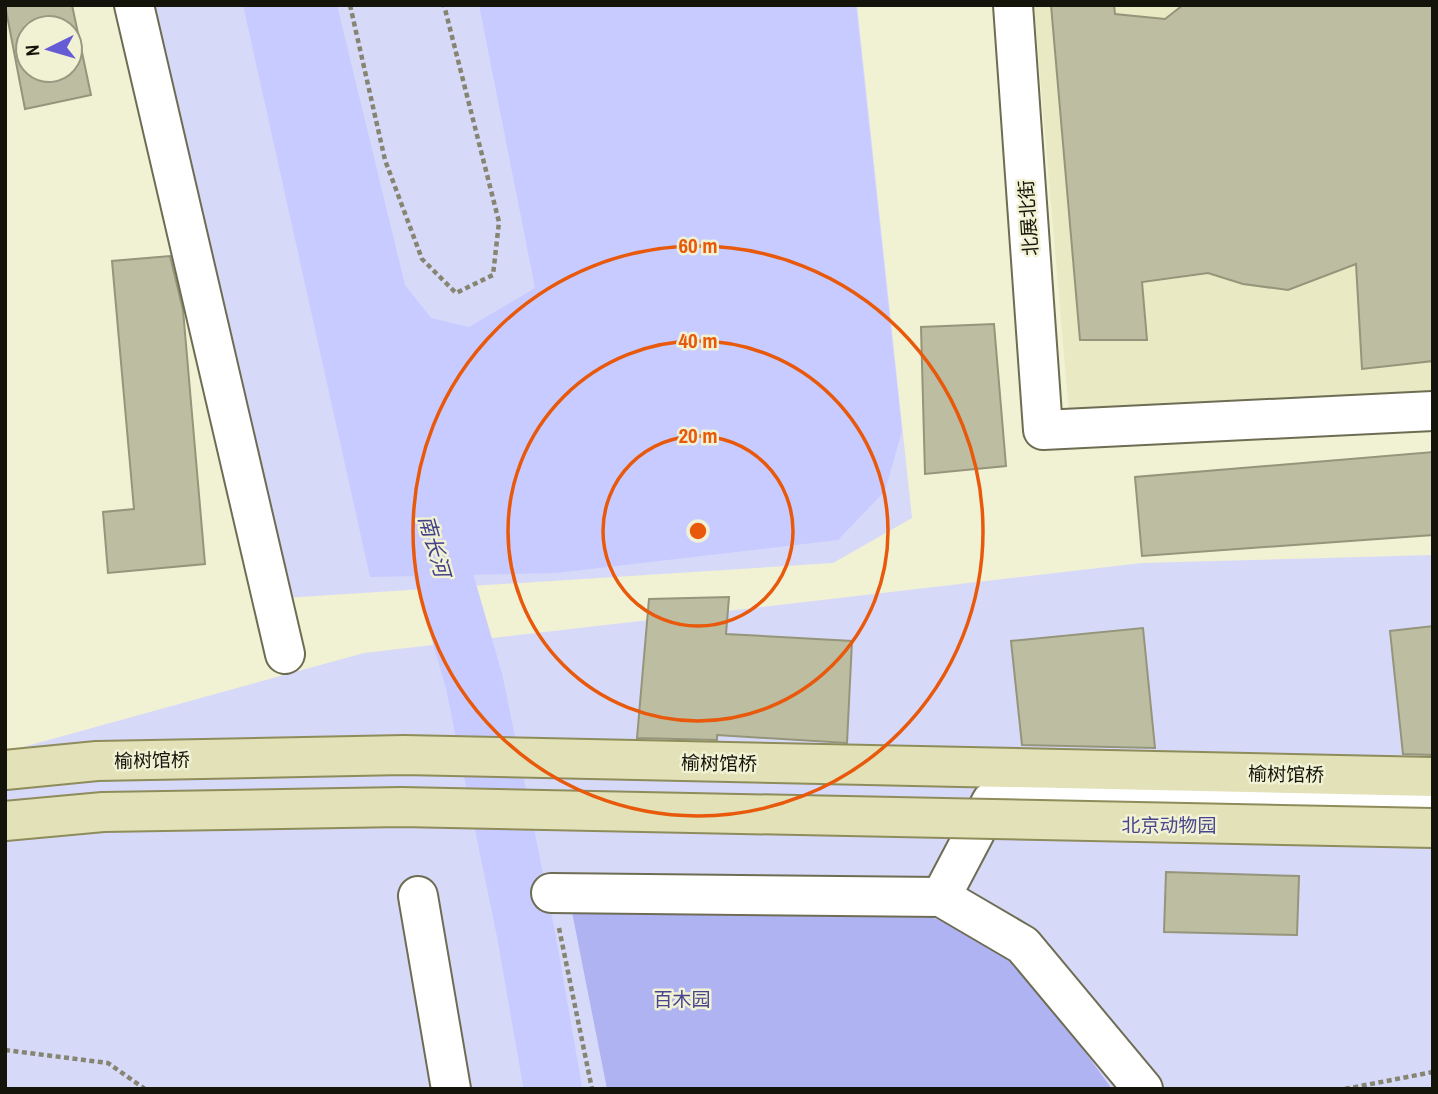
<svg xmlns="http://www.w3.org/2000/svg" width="1438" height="1094" viewBox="0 0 1438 1094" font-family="'Archivo Narrow','Noto Sans SC',sans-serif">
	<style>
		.built { fill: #e9e9c4 }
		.green { fill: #d7d9f9 }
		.forest { fill: #b0b3f2 }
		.water { fill: #c8cbff }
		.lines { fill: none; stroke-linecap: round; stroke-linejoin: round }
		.river { stroke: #c8cbff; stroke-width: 58 }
		.building { fill: #bdbda2; stroke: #95957b; stroke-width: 2; fill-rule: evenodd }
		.minor-casing { stroke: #6e6d54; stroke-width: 42 }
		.major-casing { stroke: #8e8c5b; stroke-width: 42 }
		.path { stroke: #858571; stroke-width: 4.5; stroke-dasharray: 5 3.5; stroke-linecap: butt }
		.minor { stroke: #fff; stroke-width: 38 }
		.major { stroke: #e2e1b7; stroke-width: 38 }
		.major-bridge-casing { stroke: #8e8c5b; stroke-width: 42; stroke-linecap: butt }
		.major-bridge { stroke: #e2e1b7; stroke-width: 38 }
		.ring { fill: none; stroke: #e8590c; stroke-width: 3.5 }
		.labels { text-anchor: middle; stroke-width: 5; stroke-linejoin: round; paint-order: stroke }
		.street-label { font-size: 19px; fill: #14140a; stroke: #f1f1d4 }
		.park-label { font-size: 19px; fill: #48448e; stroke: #f1f1d4 }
		.water-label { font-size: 21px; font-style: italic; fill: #44418a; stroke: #f1f1d4 }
		.centre { fill: #e8590c; stroke: #f1f1d4; stroke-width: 3.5 }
		.ring-label { font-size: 21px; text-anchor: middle; font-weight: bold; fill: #e8590c; stroke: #f1f1d4; stroke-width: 5; stroke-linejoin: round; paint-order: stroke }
	</style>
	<rect width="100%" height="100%" fill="#f1f1d4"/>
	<!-- built -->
	<polygon class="built" points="1034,5 1433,5 1433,392 1069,412"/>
	<!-- green -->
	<g class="green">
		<polygon points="148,5 857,5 912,518 833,563 284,598"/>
		<polygon points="1433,555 1433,1089 5,1089 5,752 364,653 1142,563"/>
	</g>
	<!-- forest -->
	<polygon class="forest" points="571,907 925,914 1013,953 1112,1089 607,1089"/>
	<!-- water -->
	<polygon class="water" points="243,5 337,5 405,285 431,318 469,327 535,288 479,5 856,5 902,431 885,491 838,540 556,573 370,577"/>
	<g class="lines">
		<!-- river -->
		<polyline class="river" points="421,498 474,681 526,934 553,1089"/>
	</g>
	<!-- building -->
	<g class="building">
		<path d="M5,5H72L91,95L25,109ZM28,28H70V70H28Z"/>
		<polygon points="1051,5 1114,5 1115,14 1165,19 1183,5 1433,5 1433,361 1362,369 1356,264 1288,290 1243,284 1208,273 1142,282 1147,340 1080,340"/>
		<polygon points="170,256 183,310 205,564 108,573 103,512 134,509 112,261"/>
		<polygon points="994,324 1006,466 925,474 921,327"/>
		<polygon points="1433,452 1433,535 1142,556 1135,477"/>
		<polygon points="729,597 726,634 852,641 847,743 717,735 717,740 637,738 649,599"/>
		<polygon points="1433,626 1433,755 1403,754 1390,631"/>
		<polygon points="1143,628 1155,748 1022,745 1011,641"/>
		<polygon points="1166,872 1299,876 1297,935 1164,932"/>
	</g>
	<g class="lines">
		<defs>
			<g id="minor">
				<polyline points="134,5 285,654"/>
				<polyline points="1013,5 1043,430 1433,411"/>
				<polyline points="551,893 941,897 1023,945 1143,1089"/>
				<polyline points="418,896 451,1089"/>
				<polyline points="941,897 991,802 1433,801"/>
			</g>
			<polyline id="major" points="5,770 97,761 404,755 1433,777"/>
		</defs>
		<!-- minor casing -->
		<use href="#minor" class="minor-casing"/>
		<!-- major casing -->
		<use href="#major" class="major-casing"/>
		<!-- path -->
		<g class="path">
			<polyline points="350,5 385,160 422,259 456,293 493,275 499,222 444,5"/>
			<polyline points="559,928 592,1089"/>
			<polyline points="5,1050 108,1063 145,1089"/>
			<polyline points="1345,1089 1433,1072"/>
		</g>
		<!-- minor -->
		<use href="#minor" class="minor"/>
		<!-- major -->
		<use href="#major" class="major"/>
		<defs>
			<polyline id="major-bridge" points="5,821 103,812 401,807 1433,828"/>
		</defs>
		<!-- major-bridge casing -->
		<use href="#major-bridge" class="major-bridge-casing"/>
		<!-- major-bridge -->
		<use href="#major-bridge" class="major-bridge"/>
	</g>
	<!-- distance rings -->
	<g class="ring">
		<circle cx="698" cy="531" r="95"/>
		<circle cx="698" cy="531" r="190"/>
		<circle cx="698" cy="531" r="285"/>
	</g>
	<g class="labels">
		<!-- street labels -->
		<g class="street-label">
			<text transform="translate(1028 218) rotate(-94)" y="7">北展北街</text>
			<text transform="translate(152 760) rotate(-1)" y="7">榆树馆桥</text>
			<text transform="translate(719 763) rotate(1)" y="7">榆树馆桥</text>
			<text transform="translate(1286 774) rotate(1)" y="7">榆树馆桥</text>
		</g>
		<!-- park labels -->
		<g class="park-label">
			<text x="1169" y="832">北京动物园</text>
			<text x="682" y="1006">百木园</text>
		</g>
		<!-- water labels -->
		<g class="water-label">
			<text transform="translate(434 546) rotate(74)" y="7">南长河</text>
		</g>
	</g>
	<circle cx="698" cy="531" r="10" class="centre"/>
	<g class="ring-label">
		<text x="698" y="253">60 m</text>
		<text x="698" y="348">40 m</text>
		<text x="698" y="443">20 m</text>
	</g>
	<!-- border -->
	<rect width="1438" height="1094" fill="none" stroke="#14140a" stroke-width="14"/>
	<!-- north arrow -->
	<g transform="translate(49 49) rotate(265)"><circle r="33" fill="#f1f1d4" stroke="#999983" stroke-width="2"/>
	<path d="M0-5L12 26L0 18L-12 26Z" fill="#655bd4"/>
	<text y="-10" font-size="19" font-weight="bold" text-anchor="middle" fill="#14140a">N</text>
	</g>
</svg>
